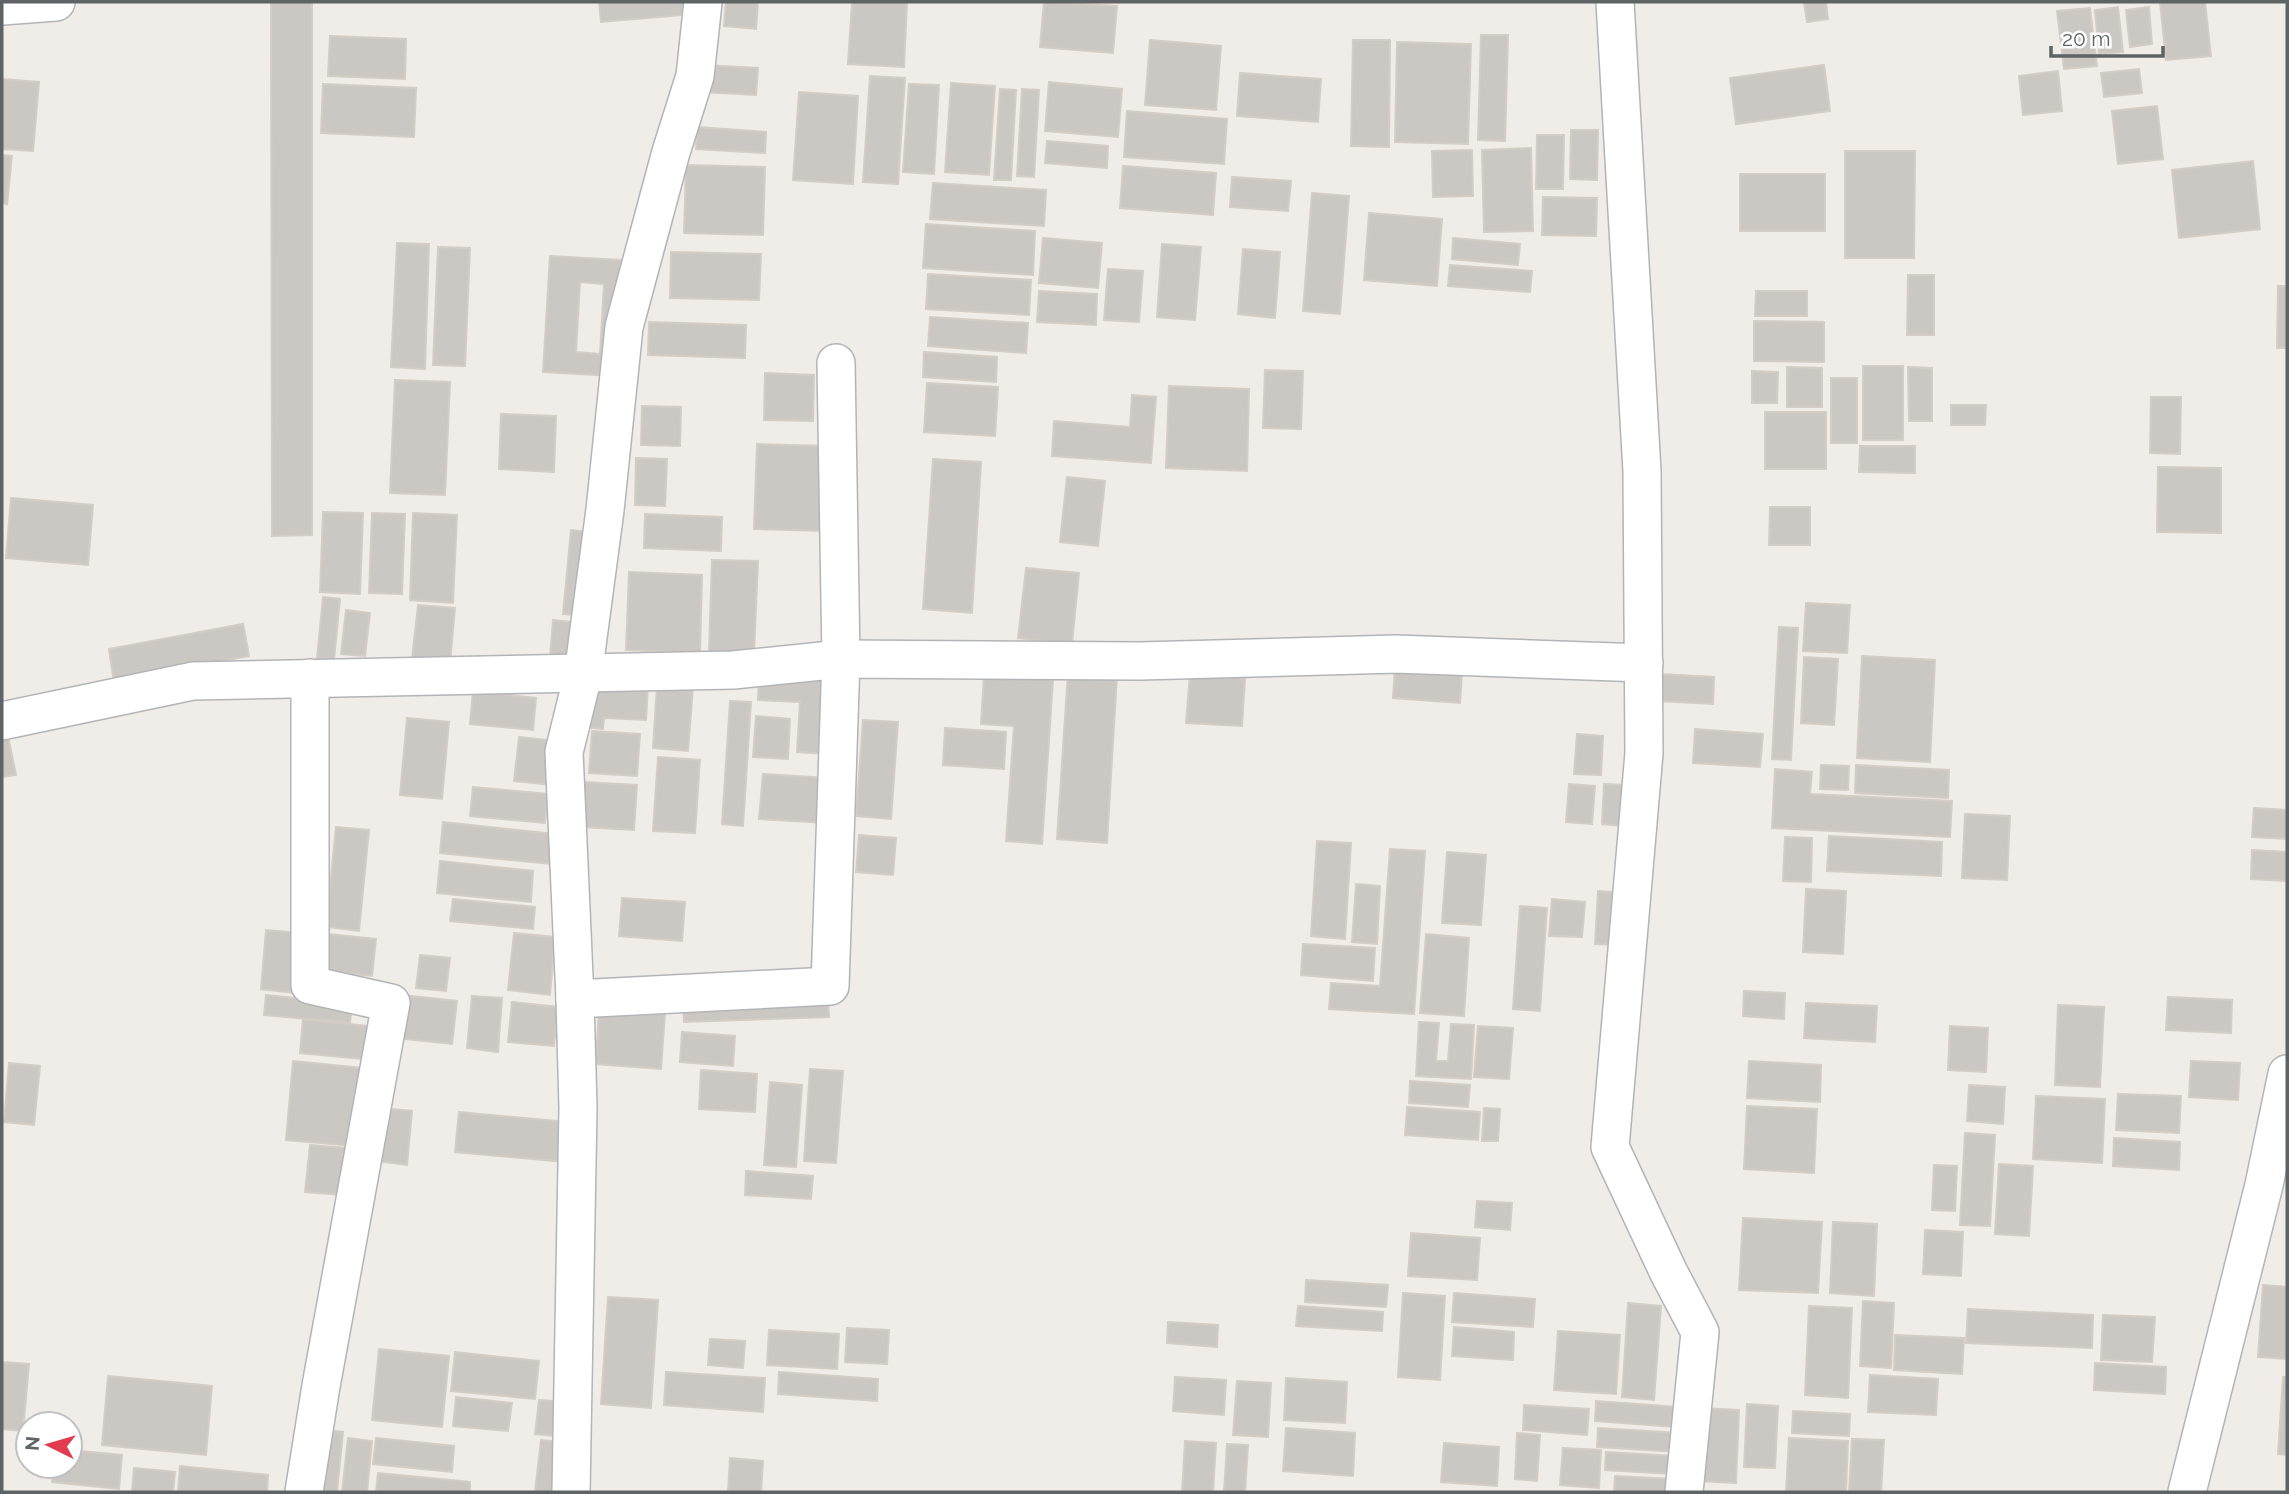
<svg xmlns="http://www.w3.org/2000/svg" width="2289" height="1494" viewBox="0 0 2289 1494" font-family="Raleway,sans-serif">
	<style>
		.building { fill: #cbc7c3; stroke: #d4cdc5; stroke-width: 2; fill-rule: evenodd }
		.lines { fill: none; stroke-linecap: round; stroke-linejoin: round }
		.street-casing { stroke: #b2b5b8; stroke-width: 40 }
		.street { stroke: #fff; stroke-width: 37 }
	</style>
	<rect width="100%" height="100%" fill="#f0ece7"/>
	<!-- building -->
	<g class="building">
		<polygon points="271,2 312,2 312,535 272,536"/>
		<polygon points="599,2 692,2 693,14 601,22"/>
		<polygon points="726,2 758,2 756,29 724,26"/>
		<polygon points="852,2 907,2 904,67 848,64"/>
		<polygon points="1044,2 1117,6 1113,53 1040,47"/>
		<polygon points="1804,2 1826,2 1828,19 1807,22"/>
		<polygon points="2160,2 2205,2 2211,56 2166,60"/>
		<polygon points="2118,7 2123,52 2099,54 2095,10"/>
		<polygon points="2149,7 2152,44 2130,47 2126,10"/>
		<polygon points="2090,8 2097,66 2064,69 2057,11"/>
		<polygon points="1481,35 1508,35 1505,141 1478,140"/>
		<polygon points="330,36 406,39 405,79 328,76"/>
		<polygon points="1150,40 1221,46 1216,110 1145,105"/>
		<polygon points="1353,40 1390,40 1389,147 1351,146"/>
		<polygon points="1397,42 1471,44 1468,144 1395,142"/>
		<polygon points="704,65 758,68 756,95 702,92"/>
		<polygon points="1824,65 1830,111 1736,124 1730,78"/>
		<polygon points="2139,69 2142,93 2104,97 2101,73"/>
		<polygon points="2058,71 2062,111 2023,115 2019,76"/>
		<polygon points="1240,73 1321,79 1318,122 1237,116"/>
		<polygon points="870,76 905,78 898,184 863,182"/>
		<polygon points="2,79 39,82 33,151 2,149"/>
		<polygon points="1049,82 1122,89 1118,137 1045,131"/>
		<polygon points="951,83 995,86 989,175 945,172"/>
		<polygon points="323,84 416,88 414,137 321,133"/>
		<polygon points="909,84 939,85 934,174 903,172"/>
		<polygon points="1000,89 1016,90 1011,180 994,180"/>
		<polygon points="1022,89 1039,90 1034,177 1017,176"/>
		<polygon points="799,92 858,96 853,184 793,180"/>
		<polygon points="2157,106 2163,159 2118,164 2112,111"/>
		<polygon points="1127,111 1227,119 1224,164 1124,157"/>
		<polygon points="697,127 766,132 765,153 696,149"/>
		<polygon points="1571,130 1598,130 1597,180 1570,179"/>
		<polygon points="1537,135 1564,135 1563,189 1536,189"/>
		<polygon points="1047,141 1108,146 1107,168 1045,163"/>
		<polygon points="1531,148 1533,231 1484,232 1482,150"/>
		<polygon points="1472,150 1473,196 1433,197 1432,151"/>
		<polygon points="1845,151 1915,151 1914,258 1845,258"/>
		<polygon points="2,155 12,156 7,204 2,203"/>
		<polygon points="2253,161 2260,229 2179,238 2172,170"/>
		<polygon points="686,165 765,167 763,235 684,233"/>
		<polygon points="1123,166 1216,173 1213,215 1120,208"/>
		<rect x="1740" y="174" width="85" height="57"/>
		<polygon points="1232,177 1291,181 1288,211 1230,207"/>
		<polygon points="933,183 1046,190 1044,226 930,219"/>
		<polygon points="1312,193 1349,196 1340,314 1303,311"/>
		<polygon points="1543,197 1597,198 1596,236 1542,235"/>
		<polygon points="1369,213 1442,219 1437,286 1364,280"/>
		<polygon points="926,224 1035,231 1033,275 923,268"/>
		<polygon points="1043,238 1102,243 1098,288 1039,283"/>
		<polygon points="1453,238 1520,244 1518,265 1452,259"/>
		<polygon points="397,243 429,244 425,369 391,367"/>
		<polygon points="1162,244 1201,247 1195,320 1157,317"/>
		<polygon points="438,247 470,248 465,366 433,365"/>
		<polygon points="1243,249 1280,252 1275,318 1238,314"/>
		<polygon points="671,252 761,254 759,300 670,298"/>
		<path d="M550,256L621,260L613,376L543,372ZM580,282L604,284L600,354L576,352Z"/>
		<polygon points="1450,265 1532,271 1530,292 1448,286"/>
		<polygon points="1108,269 1143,271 1139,322 1104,320"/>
		<polygon points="928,274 1031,280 1029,315 926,309"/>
		<polygon points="1908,275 1934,275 1934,335 1907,335"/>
		<polygon points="2278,286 2287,286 2287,348 2277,348"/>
		<polygon points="1039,291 1097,294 1096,325 1037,322"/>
		<polygon points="1756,291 1807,291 1807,316 1755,316"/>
		<polygon points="930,317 1028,323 1026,353 928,346"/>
		<polygon points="1754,321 1824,322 1824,362 1754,361"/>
		<polygon points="649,322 746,325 745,358 648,355"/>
		<polygon points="924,352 997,357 996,382 923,377"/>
		<rect x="1863" y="366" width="40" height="74"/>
		<polygon points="1787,367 1822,368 1822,407 1787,407"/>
		<polygon points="1908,367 1932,368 1932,421 1909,421"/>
		<polygon points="1265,370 1303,371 1301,429 1263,428"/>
		<polygon points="1752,371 1778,372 1777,403 1752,403"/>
		<polygon points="765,373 814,375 813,421 764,420"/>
		<rect x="1831" y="378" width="26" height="65"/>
		<polygon points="395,380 450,382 445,495 390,493"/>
		<polygon points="927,383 998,387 995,436 924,432"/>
		<polygon points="1169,386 1249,389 1247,471 1166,468"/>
		<polygon points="1132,395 1156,397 1151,463 1052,456 1054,421 1130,427"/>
		<polygon points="2151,397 2181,397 2180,454 2150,453"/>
		<polygon points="1951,405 1986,405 1985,425 1951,425"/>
		<polygon points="642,406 681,407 680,446 641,445"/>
		<rect x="1765" y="412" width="61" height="57"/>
		<polygon points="501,414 556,416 554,472 499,469"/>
		<polygon points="757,444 829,446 826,531 754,529"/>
		<polygon points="1860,446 1915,446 1915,473 1859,472"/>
		<polygon points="636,458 667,459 665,506 635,505"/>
		<polygon points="933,459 981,462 972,613 923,609"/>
		<polygon points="2158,467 2221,468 2221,533 2157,532"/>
		<polygon points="1067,477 1105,481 1098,546 1060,542"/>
		<polygon points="11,498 93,505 88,565 6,558"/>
		<polygon points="1770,507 1810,507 1810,545 1769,545"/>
		<polygon points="323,512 363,513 360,594 320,592"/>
		<polygon points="372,513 405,514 402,594 369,593"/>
		<polygon points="413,513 457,515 453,603 410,600"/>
		<polygon points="645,514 722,517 721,551 644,548"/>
		<polygon points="571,530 596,533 588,616 563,614"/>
		<polygon points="712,560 758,561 754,653 709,652"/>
		<polygon points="1026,568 1079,573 1072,644 1018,638"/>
		<polygon points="629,572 702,575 700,653 626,650"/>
		<polygon points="323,597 340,599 334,660 317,658"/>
		<polygon points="1806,603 1850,605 1847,653 1803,651"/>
		<polygon points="418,605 455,608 450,663 412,659"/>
		<polygon points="346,610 370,613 365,656 341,654"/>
		<polygon points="553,620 582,623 578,660 550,658"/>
		<polygon points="243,624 249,656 114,682 109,649"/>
		<polygon points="1779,627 1798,628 1791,760 1772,759"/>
		<polygon points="1862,656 1935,660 1930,762 1857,758"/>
		<polygon points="1804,657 1838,659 1834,725 1801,723"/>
		<polygon points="1395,667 1462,672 1460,703 1393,698"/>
		<polygon points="1068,672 1117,675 1107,843 1057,839"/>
		<polygon points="1190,674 1245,679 1242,726 1186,723"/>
		<polygon points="1659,674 1714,677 1713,704 1658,701"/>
		<polygon points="759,675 831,679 826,754 797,752 800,702 758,700"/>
		<polygon points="984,675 1053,680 1042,844 1006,841 1014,726 981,724"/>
		<polygon points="586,681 648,686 646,720 604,718 603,729 583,727"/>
		<polygon points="657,685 693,687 688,751 653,748"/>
		<polygon points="473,691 536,698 533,730 470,724"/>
		<polygon points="730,701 751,702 743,826 722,824"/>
		<polygon points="756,716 790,719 788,759 753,757"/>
		<polygon points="407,718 449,722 442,799 400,795"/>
		<polygon points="863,720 898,722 891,819 856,816"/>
		<polygon points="945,728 1006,732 1004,769 943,765"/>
		<polygon points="1695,729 1763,734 1760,767 1693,763"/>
		<polygon points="592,731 640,734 637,776 589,773"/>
		<polygon points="1577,734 1603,736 1601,775 1574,774"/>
		<polygon points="8,736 16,775 2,777 2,737"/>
		<polygon points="519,737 556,741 553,785 514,781"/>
		<polygon points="658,757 700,760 695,833 653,831"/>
		<polygon points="1821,765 1849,766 1848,790 1820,789"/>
		<polygon points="1856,765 1949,770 1948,798 1855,793"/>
		<polygon points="1775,769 1812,772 1810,794 1952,801 1950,837 1772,828"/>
		<polygon points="763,774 828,778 826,823 759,819"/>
		<polygon points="584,782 637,785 634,830 581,827"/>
		<polygon points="1569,784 1595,786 1592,824 1566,822"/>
		<polygon points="1604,784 1626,785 1624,826 1602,824"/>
		<polygon points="473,787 548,794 545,823 470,816"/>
		<polygon points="2254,808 2287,810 2287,839 2252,837"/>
		<polygon points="1965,814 2010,816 2007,880 1962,878"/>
		<polygon points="443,822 554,834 551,864 440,853"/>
		<polygon points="336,827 369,830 359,931 326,927"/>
		<polygon points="859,835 896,838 893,875 856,872"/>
		<polygon points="1829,836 1942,842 1941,876 1827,871"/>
		<polygon points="1785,837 1812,838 1811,882 1783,881"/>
		<polygon points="1317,841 1351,843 1345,939 1311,936"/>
		<polygon points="1390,849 1425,851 1414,1014 1329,1009 1331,983 1380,986"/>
		<polygon points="2252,850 2287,852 2287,881 2251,879"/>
		<polygon points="1447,852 1486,855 1481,925 1442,923"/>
		<polygon points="440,861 533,871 531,902 437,893"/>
		<polygon points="1356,884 1380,886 1377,944 1352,942"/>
		<polygon points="1806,889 1846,891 1843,954 1803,952"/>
		<polygon points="1598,891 1624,893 1621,945 1595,944"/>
		<polygon points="622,898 685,902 682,941 619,936"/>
		<polygon points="453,899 535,907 533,929 450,921"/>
		<polygon points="1552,899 1585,902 1582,937 1549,936"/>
		<polygon points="1520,906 1547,908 1540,1011 1513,1009"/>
		<polygon points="266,930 300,933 294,993 261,989"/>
		<polygon points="318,933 376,939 372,976 314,970"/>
		<polygon points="514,933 555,937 550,995 508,990"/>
		<polygon points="1426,934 1469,938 1464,1016 1420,1013"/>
		<polygon points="1303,944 1375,948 1373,981 1301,975"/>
		<polygon points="420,955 450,958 446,991 416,988"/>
		<polygon points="1744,991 1785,993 1784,1019 1743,1016"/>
		<polygon points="392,994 457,1001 452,1044 387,1037"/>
		<polygon points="266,995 352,1004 350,1023 264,1015"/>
		<polygon points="828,995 829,1017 684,1022 683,1000"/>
		<polygon points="472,996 502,998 498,1052 467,1048"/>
		<polygon points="2168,997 2232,1000 2231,1033 2166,1030"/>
		<polygon points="512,1002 558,1007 554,1046 508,1042"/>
		<polygon points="1806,1003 1877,1006 1875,1042 1804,1038"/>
		<polygon points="2058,1005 2104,1007 2100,1087 2055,1085"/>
		<polygon points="599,1007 665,1012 661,1069 596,1064"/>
		<polygon points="303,1019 376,1027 373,1060 300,1053"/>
		<polygon points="1419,1022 1439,1023 1436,1061 1448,1061 1451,1024 1474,1025 1471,1079 1416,1076"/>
		<polygon points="1478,1026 1513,1028 1509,1079 1474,1077"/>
		<polygon points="1950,1026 1988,1028 1986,1072 1948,1070"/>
		<polygon points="682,1032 735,1036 733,1066 680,1062"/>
		<polygon points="293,1061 362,1068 354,1146 286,1140"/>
		<polygon points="1749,1061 1821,1065 1820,1102 1747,1098"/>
		<polygon points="2191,1061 2240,1063 2238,1100 2189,1097"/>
		<polygon points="9,1063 40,1066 34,1125 4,1122"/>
		<polygon points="810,1069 843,1071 836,1163 804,1161"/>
		<polygon points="701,1070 757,1074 755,1112 699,1109"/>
		<polygon points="1410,1081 1470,1085 1468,1107 1409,1103"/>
		<polygon points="770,1082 802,1085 796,1167 764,1165"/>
		<polygon points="1969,1085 2005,1087 2003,1124 1967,1121"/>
		<polygon points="2118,1094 2181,1096 2179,1133 2116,1130"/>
		<polygon points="2036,1096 2105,1099 2102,1163 2033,1159"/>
		<polygon points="1747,1106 1817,1109 1814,1173 1744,1169"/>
		<polygon points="1407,1107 1480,1112 1478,1140 1405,1135"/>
		<polygon points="380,1108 412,1111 407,1165 375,1161"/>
		<polygon points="1484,1108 1500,1109 1498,1141 1482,1141"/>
		<polygon points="459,1112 567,1122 564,1162 455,1152"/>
		<polygon points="1965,1133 1995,1135 1990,1226 1960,1225"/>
		<polygon points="2114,1138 2180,1142 2179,1170 2113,1166"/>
		<polygon points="310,1145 347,1148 342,1195 305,1192"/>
		<polygon points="1999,1164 2033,1166 2029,1236 1995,1234"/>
		<polygon points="1934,1165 1957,1166 1955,1211 1932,1210"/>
		<polygon points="746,1171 813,1176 811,1199 745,1195"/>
		<polygon points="1477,1201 1512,1203 1510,1230 1475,1227"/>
		<polygon points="1743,1218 1822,1222 1818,1293 1739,1290"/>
		<polygon points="1833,1222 1877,1224 1874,1296 1830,1293"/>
		<polygon points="1925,1230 1963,1232 1961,1276 1923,1274"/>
		<polygon points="1411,1233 1480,1238 1477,1280 1408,1276"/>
		<polygon points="1306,1280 1388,1285 1386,1307 1305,1302"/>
		<polygon points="2263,1285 2287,1287 2287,1359 2258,1357"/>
		<polygon points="1403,1293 1445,1296 1440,1380 1398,1377"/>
		<polygon points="1454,1293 1535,1299 1533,1327 1452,1322"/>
		<polygon points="608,1297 658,1300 651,1408 601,1404"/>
		<polygon points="1863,1301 1894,1303 1891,1368 1860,1366"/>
		<polygon points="1628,1303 1661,1306 1654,1400 1622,1397"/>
		<polygon points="1298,1306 1383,1312 1382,1331 1296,1326"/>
		<polygon points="1809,1306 1852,1308 1848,1398 1805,1395"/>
		<polygon points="1968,1309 2093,1315 2092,1348 1966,1343"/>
		<polygon points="2103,1315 2155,1317 2152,1362 2101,1360"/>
		<polygon points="1168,1322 1218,1325 1217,1347 1167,1343"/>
		<polygon points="1454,1327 1514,1332 1513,1360 1452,1356"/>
		<polygon points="847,1328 889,1330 887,1364 845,1362"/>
		<polygon points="769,1330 839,1334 837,1369 767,1365"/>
		<polygon points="1558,1331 1620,1335 1616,1394 1554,1390"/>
		<polygon points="1895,1335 1964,1338 1962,1374 1894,1370"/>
		<polygon points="710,1339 745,1341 743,1368 708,1365"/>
		<polygon points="379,1349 449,1356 442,1427 372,1420"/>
		<polygon points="455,1352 539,1361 535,1399 451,1391"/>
		<polygon points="2,1362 29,1364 23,1431 2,1429"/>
		<polygon points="2095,1363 2166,1367 2165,1394 2094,1390"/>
		<polygon points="666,1372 765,1378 763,1412 664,1405"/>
		<polygon points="779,1372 878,1379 877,1401 778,1394"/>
		<polygon points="1870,1375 1938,1379 1936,1415 1868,1412"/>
		<polygon points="108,1376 212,1386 206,1455 102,1445"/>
		<polygon points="1175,1377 1226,1380 1224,1415 1173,1411"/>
		<polygon points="2283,1377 2287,1377 2287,1455 2278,1454"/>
		<polygon points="1286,1378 1347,1382 1345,1423 1284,1420"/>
		<polygon points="1237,1381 1271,1383 1268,1437 1233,1435"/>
		<polygon points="456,1397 512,1403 508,1431 453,1426"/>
		<polygon points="539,1400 567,1402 564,1437 535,1434"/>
		<polygon points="1596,1401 1677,1407 1675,1427 1595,1421"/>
		<polygon points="1747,1404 1778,1406 1775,1468 1744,1467"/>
		<polygon points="1524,1405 1589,1409 1587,1435 1523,1430"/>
		<polygon points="1701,1408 1739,1410 1736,1483 1697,1481"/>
		<polygon points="1793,1411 1850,1414 1849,1436 1792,1433"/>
		<polygon points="1286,1428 1355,1433 1353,1476 1283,1471"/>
		<polygon points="1598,1428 1681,1433 1679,1452 1597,1447"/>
		<polygon points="317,1429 343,1432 337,1492 310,1492"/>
		<polygon points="1517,1433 1540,1435 1537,1481 1515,1479"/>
		<polygon points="348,1438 372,1441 367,1492 342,1492"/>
		<polygon points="376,1438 454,1446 452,1472 373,1464"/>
		<polygon points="1789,1438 1848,1441 1846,1492 1786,1492"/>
		<polygon points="1852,1439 1884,1440 1881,1492 1849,1492"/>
		<polygon points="541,1440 569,1443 565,1492 535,1492"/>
		<polygon points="1185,1441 1216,1443 1213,1492 1182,1492"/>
		<polygon points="1444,1443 1499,1447 1497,1486 1441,1482"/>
		<polygon points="1227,1444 1248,1445 1245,1492 1224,1492"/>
		<polygon points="1563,1448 1601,1450 1599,1488 1560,1485"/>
		<polygon points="70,1450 122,1455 119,1489 52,1482 54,1466 70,1466"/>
		<polygon points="1606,1452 1674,1456 1673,1474 1605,1470"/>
		<polygon points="730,1458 763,1461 761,1492 728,1492"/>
		<polygon points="180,1466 268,1475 267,1492 178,1492"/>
		<polygon points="134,1468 175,1472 173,1492 132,1492"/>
		<polygon points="378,1473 470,1482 470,1492 376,1492"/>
		<polygon points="1615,1476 1673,1479 1673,1492 1614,1492"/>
	</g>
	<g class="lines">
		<defs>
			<g id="street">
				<polyline points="1615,2 1642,471 1644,753 1610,1147 1669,1273 1700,1332 1684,1492"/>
				<polyline points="2,6 56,2"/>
				<polyline points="2,721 193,681 733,670 841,659 1140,661 1396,654 1644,663"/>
				<polyline points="575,999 830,986 841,659 836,363"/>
				<polyline points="304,1492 321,1386 391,1003 310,985 310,678"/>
				<polyline points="571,1492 578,1108 575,999 564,752 583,675 605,510 624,327 671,152 695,76 703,2"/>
				<polyline points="2187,1492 2264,1185 2287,1074"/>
			</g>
		</defs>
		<!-- street casing -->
		<use href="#street" class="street-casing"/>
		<!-- street -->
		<use href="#street" class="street"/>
	</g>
	<!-- border -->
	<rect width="2289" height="1494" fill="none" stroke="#5e6366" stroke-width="7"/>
	<!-- north arrow -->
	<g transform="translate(49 1445) rotate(275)"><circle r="33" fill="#ffffff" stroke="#bfc1c2" stroke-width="2"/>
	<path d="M0-5L12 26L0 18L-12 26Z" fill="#e03c4d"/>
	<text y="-10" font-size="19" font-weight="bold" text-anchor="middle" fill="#5e6366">N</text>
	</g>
	<!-- scale -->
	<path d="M2051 46v10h112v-10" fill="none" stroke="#5e6366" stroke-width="3.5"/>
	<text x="2062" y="46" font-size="21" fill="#5e6366" stroke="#ffffff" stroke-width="5" paint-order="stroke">20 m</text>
</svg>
